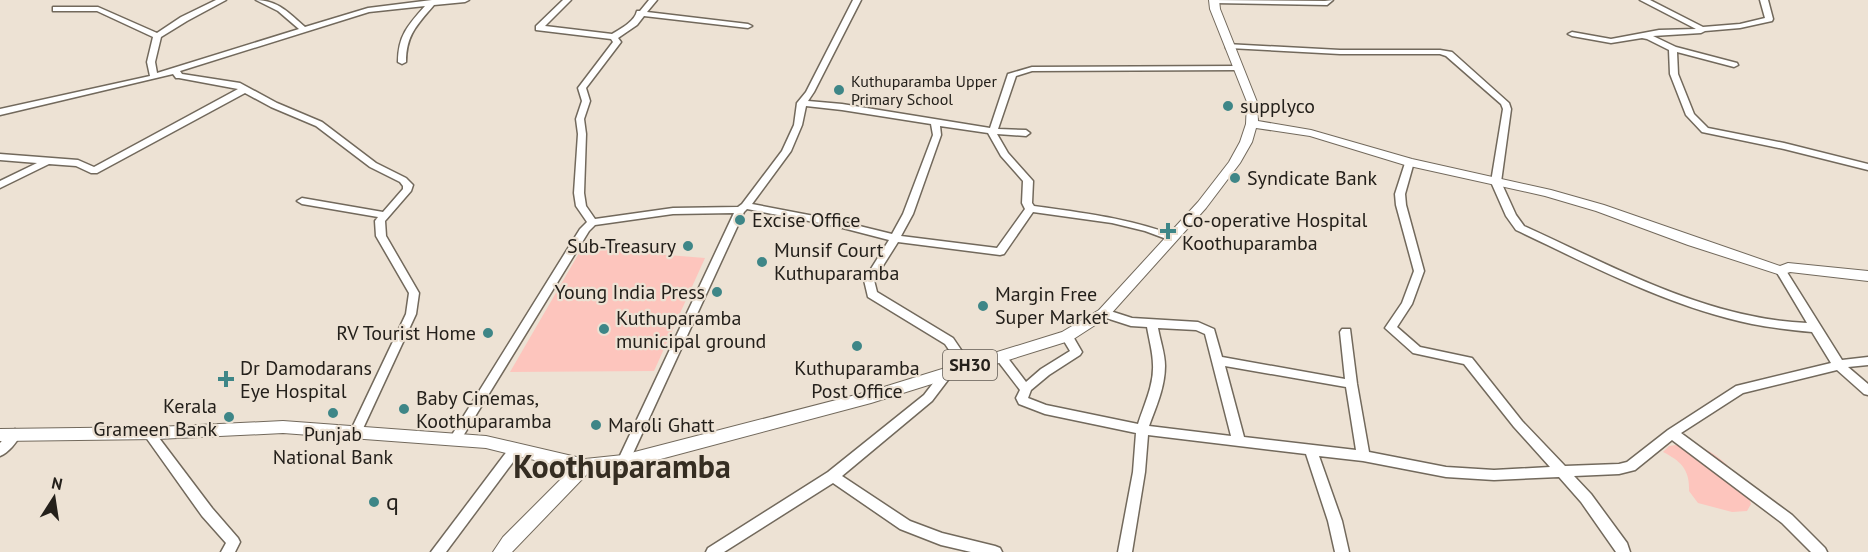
<svg xmlns="http://www.w3.org/2000/svg" width="1868" height="552" viewBox="0 0 1868 552" font-family="'PT Sans',sans-serif">
	<style>
		.green { fill: #fdc5bd }
		.lines { fill: none; stroke-linecap: round; stroke-linejoin: round }
		.minor-casing { stroke: #72695c; stroke-width: 3 }
		.major-casing { stroke: #72695c; stroke-width: 2 }
		.minor { fill: #fff; fill-rule: evenodd }
		.major { fill: #fff; fill-rule: evenodd }
		.poi-dot { fill: #3e8687; stroke: #ede2d4; stroke-width: 2 }
		.labels { text-anchor: middle; stroke-width: 4.5; stroke-linejoin: round; paint-order: stroke }
		.far-poi-label { font-size: 16px; fill: #24201b; stroke: #ede2d4; text-anchor: start }
		.shield { fill: #ede2d4; stroke: #605a52; stroke-width: 1.5 }
		.shield-label { font-size: 18px; font-weight: bold; fill: #24201b }
		.poi-label { font-size: 20px; fill: #24201b; stroke: #ede2d4; text-anchor: start }
		.near-poi-label { font-size: 24px; fill: #24201b; stroke: #ede2d4; text-anchor: start }
		.near-district-label { font-size: 32px; font-weight: bold; fill: #352d22; stroke: #ede2d4 }
	</style>
	<rect width="100%" height="100%" fill="#ede2d4"/>
	<!-- green -->
	<g class="green">
		<polygon points="582,248 705,258 654,371 510,372"/>
		<path d="M1683,444C1711,443 1745,476 1751,504L1747,511L1732,512L1698,503L1689,491C1690,470 1681,461 1663,452L1669,446Z"/>
	</g>
	<g class="lines">
		<defs>
			<g id="minor">
				<path d="M216,0H226L187,21L161,37L155,62L157,73L299,29L278,11L256,0C278,0 290,14 305,27L368,8L432,0H469L465,2L434,5C417,25 406,35 406,62L402,64L398,62C398,36 408,25 425,6L369,12L180,71L182,74L240,83L277,103L322,122L376,163L406,178L413,185L411,191L385,221L386,236L419,293L416,314L360,435L356,437L352,435L350,432L406,314L409,293L376,236L375,221L378,217L302,204L297,201L302,198L383,212L403,189V186L400,182L370,167L316,126L271,107L245,93L97,173H91L76,166L49,164L0,188V181L37,163L0,160V154L78,160L94,167L238,89L179,78H176L173,74L0,115V109L150,76L147,62L153,37L97,11H53V7H98L157,33L181,17Z"/>
				<path d="M563,0H571L545,26L612,34C622,28 635,21 637,11H640L649,0H657L647,12L748,24L752,26L748,28L644,16L637,25L618,38L621,42L586,88L590,101L584,119L586,134L584,193L586,206L595,219L673,208L738,207L742,204L782,151L794,125L797,103L806,92L853,0H861L814,92L808,101L842,104L990,128L1008,74L1032,67L1238,66L1242,68L1238,70L1032,71L1016,76L998,129L1026,130L1030,133L1026,136L997,134L1008,153L1033,181L1032,203L1034,206C1083,213 1129,218 1176,236L1177,238L1172,241L1145,231L1112,223L1033,212L1004,254L1000,255L898,242L874,280L877,292L953,338L972,366L970,369H962L945,344L868,297L864,280L889,240L835,226L747,209L744,212L629,462L627,466L623,467L619,466L617,462L734,213L673,214L595,225L589,231L460,441L456,443L452,441L450,438L580,229L587,222L576,206L574,193L578,134L576,119L582,101L578,88L613,42L611,39L536,30V26ZM806,106L842,110L931,124L933,135L903,214L892,234L835,220L752,204L791,151L802,125ZM940,126L988,133L1001,156L1023,181L1022,203L1025,209L997,248L901,236L913,214L941,135Z"/>
				<polygon points="1211,0 1325,1 1333,0 1327,5 1214,3 1211,3"/>
				<polygon points="1640,0 1650,0 1703,27 1740,24 1765,18 1760,0 1768,0 1773,19 1772,21 1740,28 1705,31 1701,33 1653,36 1676,47 1737,63 1738,65 1734,67 1677,52 1678,74 1694,114 1708,128 1784,143 1868,164 1868,170 1784,149 1702,132 1686,115 1670,74 1669,50 1647,39 1642,38 1611,43 1572,36 1568,34 1572,32 1611,39 1659,30 1696,29"/>
				<path d="M1226,44L1340,50H1440L1452,52L1509,103L1511,109L1501,182L1516,215L1524,226C1597,259 1672,300 1752,316C1770,320 1788,322 1807,323L1776,271L1781,268L1785,269L1842,360L1868,357V365L1848,367L1868,384V395L1864,394L1837,370L1743,393L1681,433L1792,515L1825,548L1827,552H1811L1782,523L1672,440L1635,470L1619,474L1574,476L1591,494L1627,543L1630,552H1616L1581,502L1559,477L1494,480L1446,477L1363,461L1319,456L1342,521L1349,552H1335L1328,521L1306,454L1148,435L1145,472L1132,552H1118L1133,472L1136,433L1045,414L1019,404L1016,398L1020,390L994,356L996,353H1004L1026,382L1041,369L1070,351L1061,336L1063,333H1071L1082,352L1080,355L1049,375L1031,390L1028,398L1046,405L1138,424C1144,405 1154,385 1153,365C1153,353 1149,339 1147,327L1131,326L1100,316L1099,313L1100,310L1104,309L1132,318L1198,322L1214,329L1222,357L1345,379L1340,332L1342,329H1350L1357,384L1369,452L1446,467L1494,470L1550,467L1514,427L1464,364L1413,353L1385,328L1402,303L1414,271L1396,205L1395,194L1406,160L1409,159L1414,162L1405,194L1406,205L1424,271L1412,304L1397,327L1420,347L1472,358L1522,421L1565,466L1619,464L1627,462L1668,430L1736,386L1831,363L1812,332C1792,330 1772,328 1752,324C1670,307 1592,266 1516,230L1506,216L1491,182L1503,109L1501,104L1446,56L1440,54H1340L1229,48H1226ZM1158,328L1196,330L1205,334L1231,436L1149,426C1156,407 1165,387 1165,366C1165,354 1160,340 1158,328ZM1225,366L1346,387L1356,450L1244,437Z"/>
				<polygon points="948,368 952,369 954,372 932,401 842,476 910,521 942,533 995,546 1000,548 1002,552 971,552 941,545 900,529 833,483 724,552 706,552 708,548 828,472 924,395 944,369"/>
				<polygon points="149,428 153,430 212,508 238,538 240,542 235,552 221,552 226,543 202,516 145,436 143,433 145,430"/>
				<path d="M15,429L19,431L21,434C17,442 8,453 0,456V443L11,431Z"/>
				<polygon points="515,445 519,446 521,450 519,454 446,552 431,552 511,446"/>
			</g>
			<polygon id="major" points="1209,0 1219,0 1220,9 1257,102 1258,121 1311,130 1412,159 1551,190 1604,205 1780,266 1788,263 1868,271 1868,281 1790,272 1781,275 1688,245 1596,211 1545,196 1405,165 1310,136 1256,128 1252,142 1240,163 1206,208 1109,316 1072,340 871,403 623,469 589,472 512,552 493,552 503,537 571,469 486,448 283,433 157,439 0,441 0,429 157,427 283,421 486,436 585,459 623,455 871,391 1062,332 1099,310 1198,202 1229,162 1240,142 1246,124 1247,102 1210,9"/>
		</defs>
		<!-- minor casing -->
		<use href="#minor" class="minor-casing"/>
		<!-- major casing -->
		<use href="#major" class="major-casing"/>
		<!-- minor -->
		<use href="#minor" class="minor"/>
		<!-- major -->
		<use href="#major" class="major"/>
	</g>
	<!-- markers -->
	<g class="poi-dot">
		<circle cx="839" cy="90" r="6"/>
		<circle cx="1228" cy="106" r="6"/>
		<circle cx="1235" cy="178" r="6"/>
		<circle cx="740" cy="220" r="6"/>
		<path d="M1165 222h6v6h6v6h-6v6h-6v-6h-6v-6h6z"/>
		<circle cx="688" cy="246" r="6"/>
		<circle cx="762" cy="262" r="6"/>
		<circle cx="717" cy="292" r="6"/>
		<circle cx="983" cy="306" r="6"/>
		<circle cx="604" cy="329" r="6"/>
		<circle cx="488" cy="333" r="6"/>
		<circle cx="857" cy="346" r="6"/>
		<path d="M223 370h6v6h6v6h-6v6h-6v-6h-6v-6h6z"/>
		<circle cx="404" cy="409" r="6"/>
		<circle cx="333" cy="413" r="6"/>
		<circle cx="229" cy="417" r="6"/>
		<circle cx="596" cy="425" r="6"/>
		<circle cx="374" cy="502" r="6"/>
	</g>
	<g class="labels">
		<!-- far-poi labels -->
		<g class="far-poi-label">
			<text x="851" y="87">Kuthuparamba Upper<tspan x="851" dy="18">Primary School</tspan></text>
		</g>
		<!-- shield labels -->
		<rect class="shield" x="943" y="350" width="54" height="30" rx="4.5"/>
		<g class="shield-label">
			<text x="970" y="371">SH30</text>
		</g>
		<!-- poi labels -->
		<g class="poi-label">
			<text x="1240" y="113">supplyco</text>
			<text x="1247" y="185">Syndicate Bank</text>
			<text x="752" y="227">Excise Office</text>
			<text x="1182" y="227">Co-operative Hospital<tspan x="1182" dy="23">Koothuparamba</tspan></text>
			<text x="676" y="253" text-anchor="end">Sub-Treasury</text>
			<text x="774" y="257">Munsif Court<tspan x="774" dy="23">Kuthuparamba</tspan></text>
			<text x="705" y="299" text-anchor="end">Young India Press</text>
			<text x="995" y="301">Margin Free<tspan x="995" dy="23">Super Market</tspan></text>
			<text x="616" y="325">Kuthuparamba<tspan x="616" dy="23">municipal ground</tspan></text>
			<text x="476" y="340" text-anchor="end">RV Tourist Home</text>
			<text x="240" y="375">Dr Damodarans<tspan x="240" dy="23">Eye Hospital</tspan></text>
			<text x="857" y="375" text-anchor="middle">Kuthuparamba<tspan x="857" dy="23">Post Office</tspan></text>
			<text x="416" y="405">Baby Cinemas,<tspan x="416" dy="23">Koothuparamba</tspan></text>
			<text x="217" y="413" text-anchor="end">Kerala<tspan x="217" dy="23">Grameen Bank</tspan></text>
			<text x="608" y="432">Maroli Ghatt</text>
			<text x="333" y="441" text-anchor="middle">Punjab<tspan x="333" dy="23">National Bank</tspan></text>
		</g>
		<!-- near-poi labels -->
		<g class="near-poi-label">
			<text x="386" y="510">q</text>
		</g>
		<!-- near-district labels -->
		<g class="near-district-label">
			<text x="622" y="478">Koothuparamba</text>
		</g>
	</g>
	<!-- north arrow -->
	<g transform="translate(54 498) rotate(12)" stroke="#ede2d4" stroke-width="4.5" paint-order="stroke">
	<path d="M0-4.5L10 22L0 15L-10 22Z" fill="#24201b"/>
	<text y="-9" font-size="16" font-weight="bold" text-anchor="middle" fill="#24201b">N</text>
	</g>
</svg>
